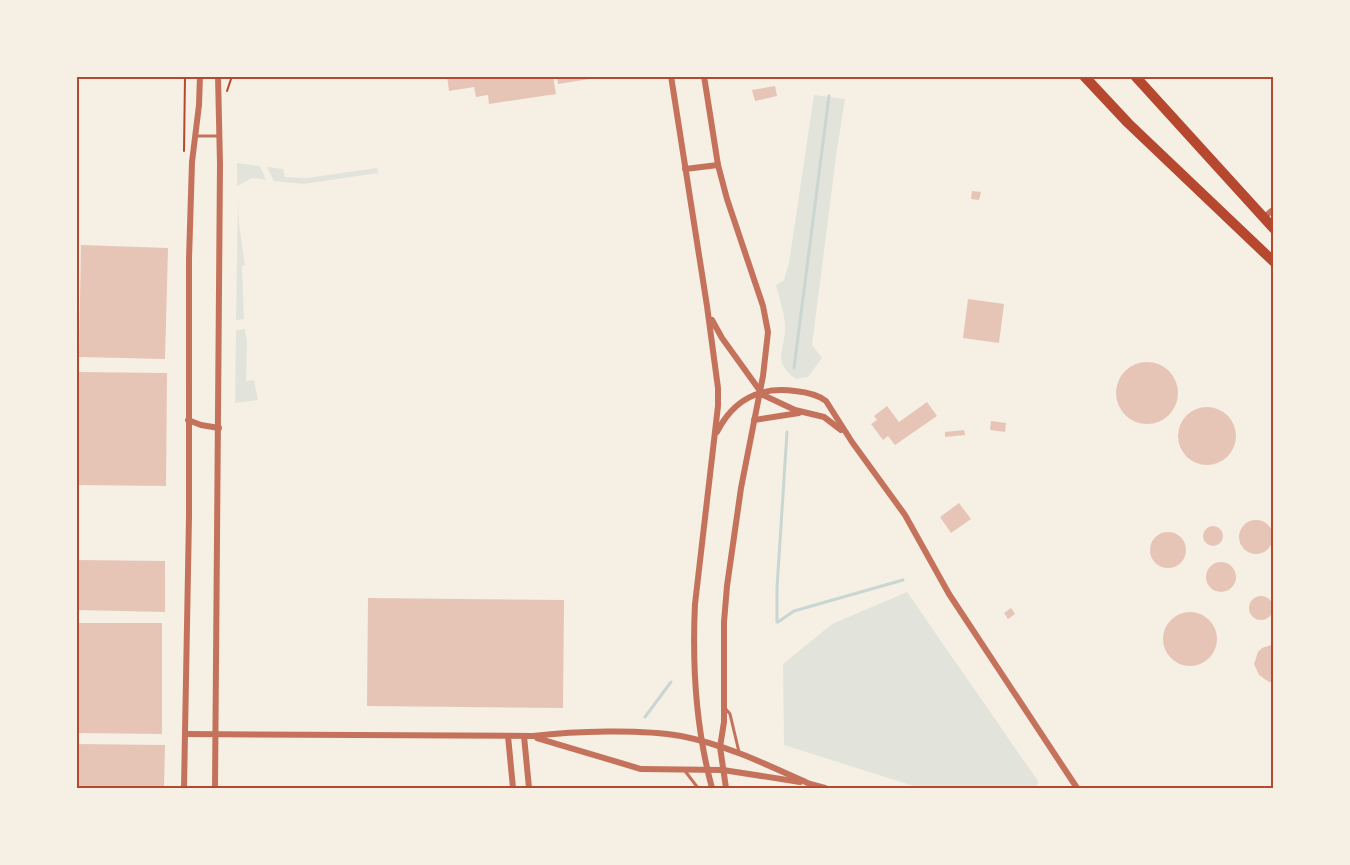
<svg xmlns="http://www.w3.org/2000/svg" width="1350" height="865" viewBox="0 0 1350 865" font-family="Ubuntu,sans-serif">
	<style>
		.green { fill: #e2e4dc }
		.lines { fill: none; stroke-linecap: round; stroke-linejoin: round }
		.stream { stroke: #c9d6d2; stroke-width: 3 }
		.building { fill: #e6c5b7 }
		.path { stroke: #b5482f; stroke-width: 2 }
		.service { stroke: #c5725c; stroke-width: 3 }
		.minor { stroke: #c5725c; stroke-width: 6 }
		.trunk { stroke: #b5482f; stroke-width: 10 }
		.neatline { fill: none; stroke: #b5482f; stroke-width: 2 }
	</style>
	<rect width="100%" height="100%" fill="#f6efe4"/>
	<!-- green -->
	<g class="green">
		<path d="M814,95L845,99L837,149L812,345L822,358L808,377L796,379C771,361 785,352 785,327C785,314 779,298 776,285L784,280L789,263Z"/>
		<polygon points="237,163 260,166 266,180 252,178 237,186"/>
		<polygon points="267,167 283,169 285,177 307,178 377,168 378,173 303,184 274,181"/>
		<polygon points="238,199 239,224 245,265 242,266 244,319 236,320"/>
		<polygon points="245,329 247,342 246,381 254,380 258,400 235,403 236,330"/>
		<polygon points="907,592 1038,781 1037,788 920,788 784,745 783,664 832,624"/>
	</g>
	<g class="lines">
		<!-- stream -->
		<g class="stream">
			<polyline points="794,368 829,96"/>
			<polyline points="777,622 777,588 787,432"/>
			<polyline points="778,622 794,611 903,580"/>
			<polyline points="645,717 671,682"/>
		</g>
	</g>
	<!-- building -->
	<g class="building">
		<polygon points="447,76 553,76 556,94 489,104 488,95 476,97 474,87 449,91"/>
		<polygon points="557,76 596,76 596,78 558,84"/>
		<polygon points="775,86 777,96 755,101 752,90"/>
		<polygon points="972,191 981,192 979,200 971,199"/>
		<polygon points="81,245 168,248 165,359 79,357"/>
		<polygon points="968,299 1004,304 999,343 963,338"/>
		<circle cx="1147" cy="393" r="31"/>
		<polygon points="79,372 167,373 166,486 78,485"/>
		<polygon points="927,402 937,416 895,445 888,436 883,440 871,424 877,420 874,416 887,406 899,422"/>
		<circle cx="1207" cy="436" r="29"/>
		<polygon points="991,421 1006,423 1005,432 990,430"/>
		<polygon points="964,430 965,435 945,437 945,432"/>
		<polygon points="959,503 971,519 951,533 940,517"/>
		<circle cx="1256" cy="537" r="17"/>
		<circle cx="1213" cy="536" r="10"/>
		<circle cx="1168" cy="550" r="18"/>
		<polygon points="77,560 165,561 165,612 77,610"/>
		<circle cx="1221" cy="577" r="15"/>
		<circle cx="1261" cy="608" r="12"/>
		<polygon points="368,598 564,600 563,708 367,706"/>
		<polygon points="1011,608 1015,614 1008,619 1004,613"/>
		<circle cx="1190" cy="639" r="27"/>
		<polygon points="76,623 162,623 162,734 76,733"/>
		<polygon points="1274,644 1274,682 1269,682 1259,675 1254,664 1258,652 1262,648"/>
		<polygon points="76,744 165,745 164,788 76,788"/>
	</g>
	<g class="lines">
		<!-- path -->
		<g class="path">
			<polyline points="227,91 232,76"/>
			<polyline points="184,151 185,76"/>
		</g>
		<!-- service -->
		<g class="service">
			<polyline points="195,136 218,136"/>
			<polyline points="725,708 730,714 739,752"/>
			<polyline points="685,771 698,788"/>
		</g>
		<!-- minor -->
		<g class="minor">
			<path d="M671,76L707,306L718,388V406L695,604C692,666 696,729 712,788"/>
			<polyline points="704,76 718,165 727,199 763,306 768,332 763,376 741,488 727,586 724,622 724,722 720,747 726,788"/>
			<polyline points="685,169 718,165"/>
			<polyline points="1263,218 1274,209"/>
			<polyline points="712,320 722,338 763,395 795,410 824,417 841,430"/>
			<polyline points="188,420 201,425 219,428"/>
			<polyline points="754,420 799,413"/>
			<path d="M717,432C733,400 760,386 795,391C805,392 817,394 826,401L852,442L905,515L949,594L1077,788"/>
			<path d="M185,734L533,736C575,731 641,729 681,736C727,745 770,766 812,785"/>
			<polyline points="508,736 513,788"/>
			<polyline points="524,736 529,788"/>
			<polyline points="537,738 641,769 723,770 800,782"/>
			<polyline points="810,784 825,788"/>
			<polyline points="184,788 189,517 189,259 192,162 199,105 200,76"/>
			<polyline points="215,788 220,164 218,76"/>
		</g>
		<!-- trunk -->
		<g class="trunk">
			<polyline points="1084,76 1128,123 1274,262"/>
			<polyline points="1135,76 1274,229"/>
		</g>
	</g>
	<!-- border -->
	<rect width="1350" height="865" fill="none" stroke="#f6efe4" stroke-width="156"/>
	<rect x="78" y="78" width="1194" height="709" class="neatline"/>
</svg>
